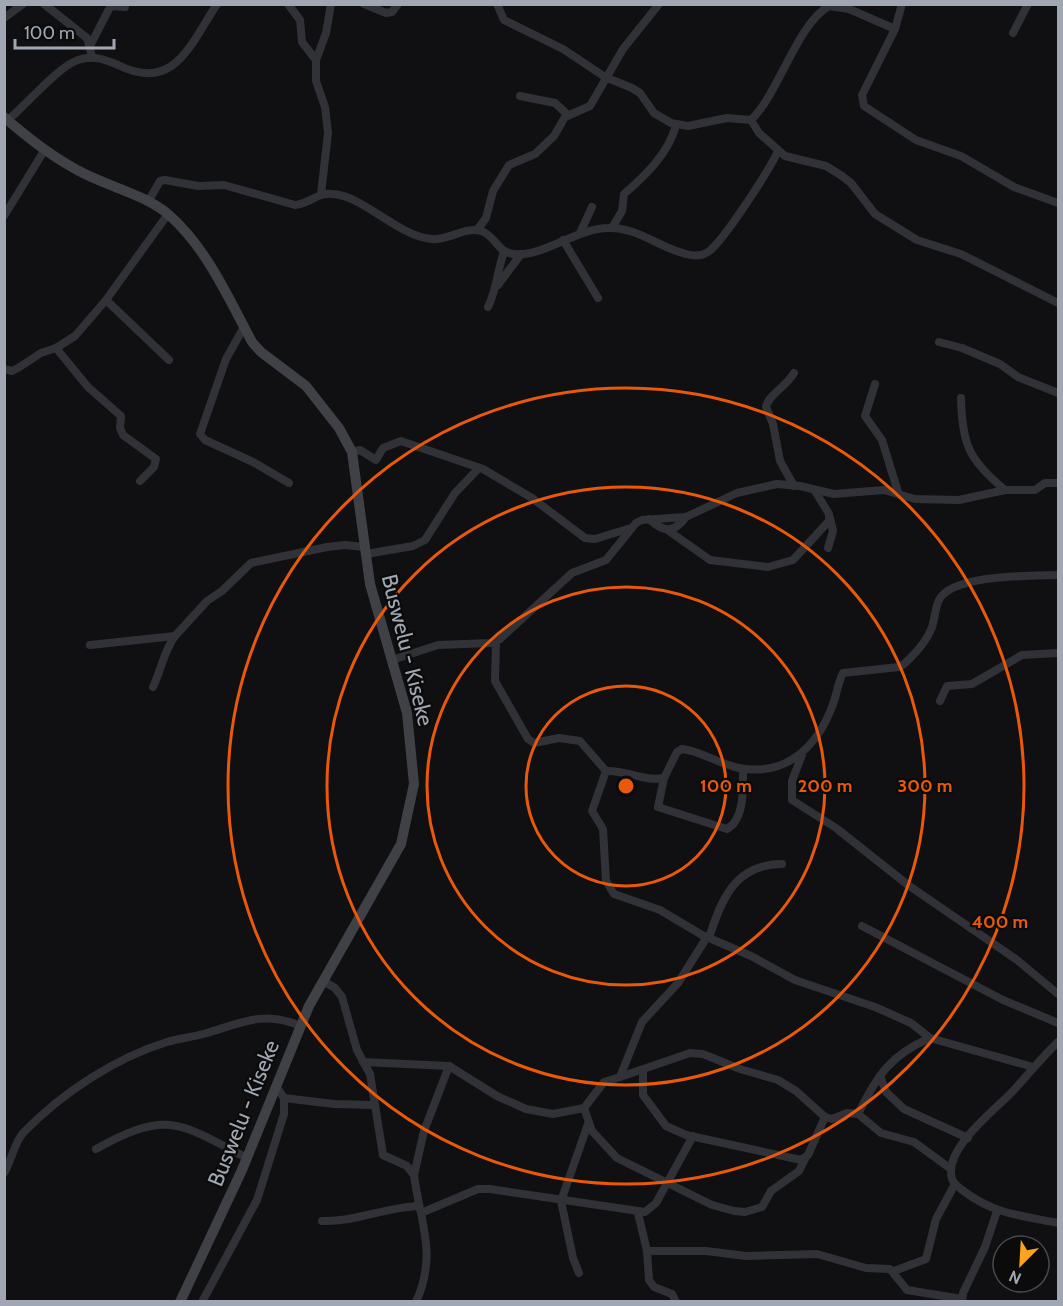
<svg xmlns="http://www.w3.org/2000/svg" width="1063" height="1306" viewBox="0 0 1063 1306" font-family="Cabin,sans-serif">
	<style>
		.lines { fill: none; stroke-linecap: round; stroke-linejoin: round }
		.street { stroke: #313237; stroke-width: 8 }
		.secondary { stroke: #3f4147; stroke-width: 10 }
		.ring { fill: none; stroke: #e8590c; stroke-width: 3 }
		.labels { text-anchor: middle; stroke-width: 4.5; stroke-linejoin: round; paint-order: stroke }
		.street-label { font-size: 22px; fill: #a0a7b3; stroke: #0b0b0c }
		.centre { fill: #e8590c; stroke: #0b0b0c; stroke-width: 3 }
		.ring-label { font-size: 18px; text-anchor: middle; font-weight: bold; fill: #e8590c; stroke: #0b0b0c; stroke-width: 4.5; stroke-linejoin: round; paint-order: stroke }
	</style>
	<rect width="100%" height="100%" fill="#101012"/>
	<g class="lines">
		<!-- street -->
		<g class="street">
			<polyline points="44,4 87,38 92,57"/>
			<polyline points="288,4 300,20 302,42 316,60 316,81 325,107 328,133 321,194"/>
			<polyline points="364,4 386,13 392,12 398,4"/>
			<path d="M497,4L504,20L563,49L605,77L632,88L640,93L654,113L671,123L688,126L727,118L751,120C778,95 797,24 829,6L849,9L895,29"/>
			<polyline points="902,4 895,29 862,95 864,106 916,140 961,156 1014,187 1058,203"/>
			<polyline points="4,18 23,4"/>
			<polyline points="1013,33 1028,4"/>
			<polyline points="90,46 109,9 112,6 125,7"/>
			<polyline points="316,60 326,33 331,4"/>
			<polyline points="520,96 555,103 568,115"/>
			<path d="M8,120C26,105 59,66 78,60C93,55 104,59 118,65C174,93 190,45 217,4"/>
			<polyline points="751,120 759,133 785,156 826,166 842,176 851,183 875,214 917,240 961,254 1058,303"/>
			<path d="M148,202L160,181L165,180L198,186L224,185L295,205C309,204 318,192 333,194C364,196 397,236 432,239C447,241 466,226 481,231C495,235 497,252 513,254C542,258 576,228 609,228C637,227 660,248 686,254C693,256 702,256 708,252C723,242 770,169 778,151"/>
			<polyline points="4,216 44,151"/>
			<path d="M612,228L622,211L624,194C645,176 669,153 676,125"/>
			<polyline points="477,230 486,218 493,191 509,165 535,154 554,136 565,117 590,106 623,49 659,4"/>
			<polyline points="580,233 592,207"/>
			<polyline points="563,240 598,298"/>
			<polyline points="498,285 521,254"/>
			<polyline points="106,300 169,360"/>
			<path d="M488,307C497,289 497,271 504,252"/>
			<polyline points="244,327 226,359 200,434 205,440 253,462 289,483"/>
			<polyline points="939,342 962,348 1000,364 1018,377 1058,393"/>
			<polyline points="56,348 88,387 121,416 120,428 123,435 156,459 154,467 140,481"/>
			<polyline points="4,369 12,371 18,368 41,353 56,348 75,336 106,300 168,214"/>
			<path d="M794,373C786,387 768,395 766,407L773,424L780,461L794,486"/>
			<polyline points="875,384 865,416 882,440 898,492"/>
			<path d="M961,398C962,445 969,460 1005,490"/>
			<polyline points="352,452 360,450 376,460 383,448 401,441 483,469 532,498 585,538 595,539 631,528"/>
			<path d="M649,519C664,533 674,533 686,517"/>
			<polyline points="669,531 710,560 768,567 793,560 829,521 829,514 815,491"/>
			<polyline points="828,548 833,531 830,518"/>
			<polyline points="366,554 413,546 425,540 455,493 479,468"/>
			<polyline points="496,641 495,681 528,739 534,743 559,738 580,741 606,771 592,811 603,829 606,881 614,894 660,910 702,935 751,956 795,980 875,1007 911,1023 930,1038 1033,1067"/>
			<polyline points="90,645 175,636 207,601 222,591 251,563 327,547 345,545 364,547"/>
			<polyline points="392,660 438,645 491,643 500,639 572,573 606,560 636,523 642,520 686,517 737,493 777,484 800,486 834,494 884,490 915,499 959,500 1005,490 1035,490 1045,483 1058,483"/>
			<path d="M153,687C161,671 164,650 175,636"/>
			<polyline points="940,701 947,686 972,684 1022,655 1058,653"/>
			<polyline points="802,755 792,781 792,800 836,828 908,885 1017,960 1058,994"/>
			<path d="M606,771C626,770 645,782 664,778L677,752L682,749C701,751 719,764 739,768C787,777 818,746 833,704C837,694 838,682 843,673L899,667L904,664C915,654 927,641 932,627C935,618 935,608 939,600C952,574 1032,576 1058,575"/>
			<path d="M664,778L658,807L727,829C745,819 743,787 743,769"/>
			<polyline points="862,926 1003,1000 1058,1023"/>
			<path d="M709,938C721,900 735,864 782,864"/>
			<path d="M323,981L335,988L342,997L357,1050L370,1074L383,1155L407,1166L414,1175C420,1223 438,1253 416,1302"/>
			<path d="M1058,1042C1041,1058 1028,1075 1012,1092C994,1111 943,1149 952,1179C954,1185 960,1188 965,1192C994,1214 1023,1216 1058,1223"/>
			<polyline points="363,1062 449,1066 497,1096 526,1109 553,1114 584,1108 604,1082 620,1077 642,1022 678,983 707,937"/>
			<polyline points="643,1071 643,1095 666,1126 686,1135 801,1160 808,1155 825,1117"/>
			<polyline points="880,1076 886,1092 904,1109 968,1138"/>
			<polyline points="620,1077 690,1053 703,1054 740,1069 778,1080 796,1091 825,1117 832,1119 847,1113 858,1114 881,1133 914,1142 951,1169"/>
			<polyline points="284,1098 334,1104 375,1105"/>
			<polyline points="584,1108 592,1131 617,1158 712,1205 734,1211 745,1212 762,1207 771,1191 799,1171 805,1159"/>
			<path d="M858,1114C877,1076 890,1055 930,1038"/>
			<path d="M96,1149C168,1109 179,1123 247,1158"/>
			<path d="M4,1173C12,1160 14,1142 24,1132C62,1093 115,1058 167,1042C180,1038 194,1037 207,1033C240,1023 266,1010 300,1026"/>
			<polyline points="414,1175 424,1131 449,1066"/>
			<polyline points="421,1213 478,1189 490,1189 645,1212 656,1203 693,1136"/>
			<polyline points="638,1213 647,1251 649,1280 654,1287 672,1294 676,1302"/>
			<path d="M322,1221C356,1222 386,1207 419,1206"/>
			<polyline points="647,1251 706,1251 746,1256 817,1254 866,1268 890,1269 907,1290 962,1299"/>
			<polyline points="894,1271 926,1259 936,1219 955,1184"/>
			<polyline points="579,1273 573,1258 561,1201 588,1124"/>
			<polyline points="202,1302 257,1200 284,1114 284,1098 276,1086"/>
			<polyline points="962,1302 963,1293 985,1247 997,1211"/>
		</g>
		<!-- secondary -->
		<path class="secondary" d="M4,117C29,139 53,158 83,173C110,187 146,195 169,215C206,247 229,299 252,342L261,352L306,386L339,428L352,452L370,584L407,713L414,784L401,844L309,1006L242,1170L180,1302"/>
	</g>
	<!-- distance rings -->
	<g class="ring">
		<circle cx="626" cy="786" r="100"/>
		<circle cx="626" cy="786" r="199"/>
		<circle cx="626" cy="786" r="299"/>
		<circle cx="626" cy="786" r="398"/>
	</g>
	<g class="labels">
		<!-- street labels -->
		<g class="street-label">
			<text transform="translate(408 650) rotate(76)" y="8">Buswelu - Kiseke</text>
			<text transform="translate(243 1113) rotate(-68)" y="8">Buswelu - Kiseke</text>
		</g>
	</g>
	<circle cx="626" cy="786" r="9" class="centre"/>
	<g class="ring-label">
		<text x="726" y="792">100 m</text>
		<text x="825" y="792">200 m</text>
		<text x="925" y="792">300 m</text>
		<text x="1000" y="928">400 m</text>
	</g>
	<!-- border -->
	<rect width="1063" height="1306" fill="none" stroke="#a0a7b3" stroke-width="12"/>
	<!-- north arrow -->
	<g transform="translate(1021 1264) rotate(204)"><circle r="28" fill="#0b0b0c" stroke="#47494f" stroke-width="1.5"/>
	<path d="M0-4.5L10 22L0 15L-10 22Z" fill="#fda31d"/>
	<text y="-9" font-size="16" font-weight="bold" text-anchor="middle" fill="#a0a7b3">N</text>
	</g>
	<!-- scale -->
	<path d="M15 39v9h99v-9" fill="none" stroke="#a0a7b3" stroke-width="3"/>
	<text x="24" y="39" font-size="18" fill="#a0a7b3" stroke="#0b0b0c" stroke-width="4.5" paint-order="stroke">100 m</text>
</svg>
